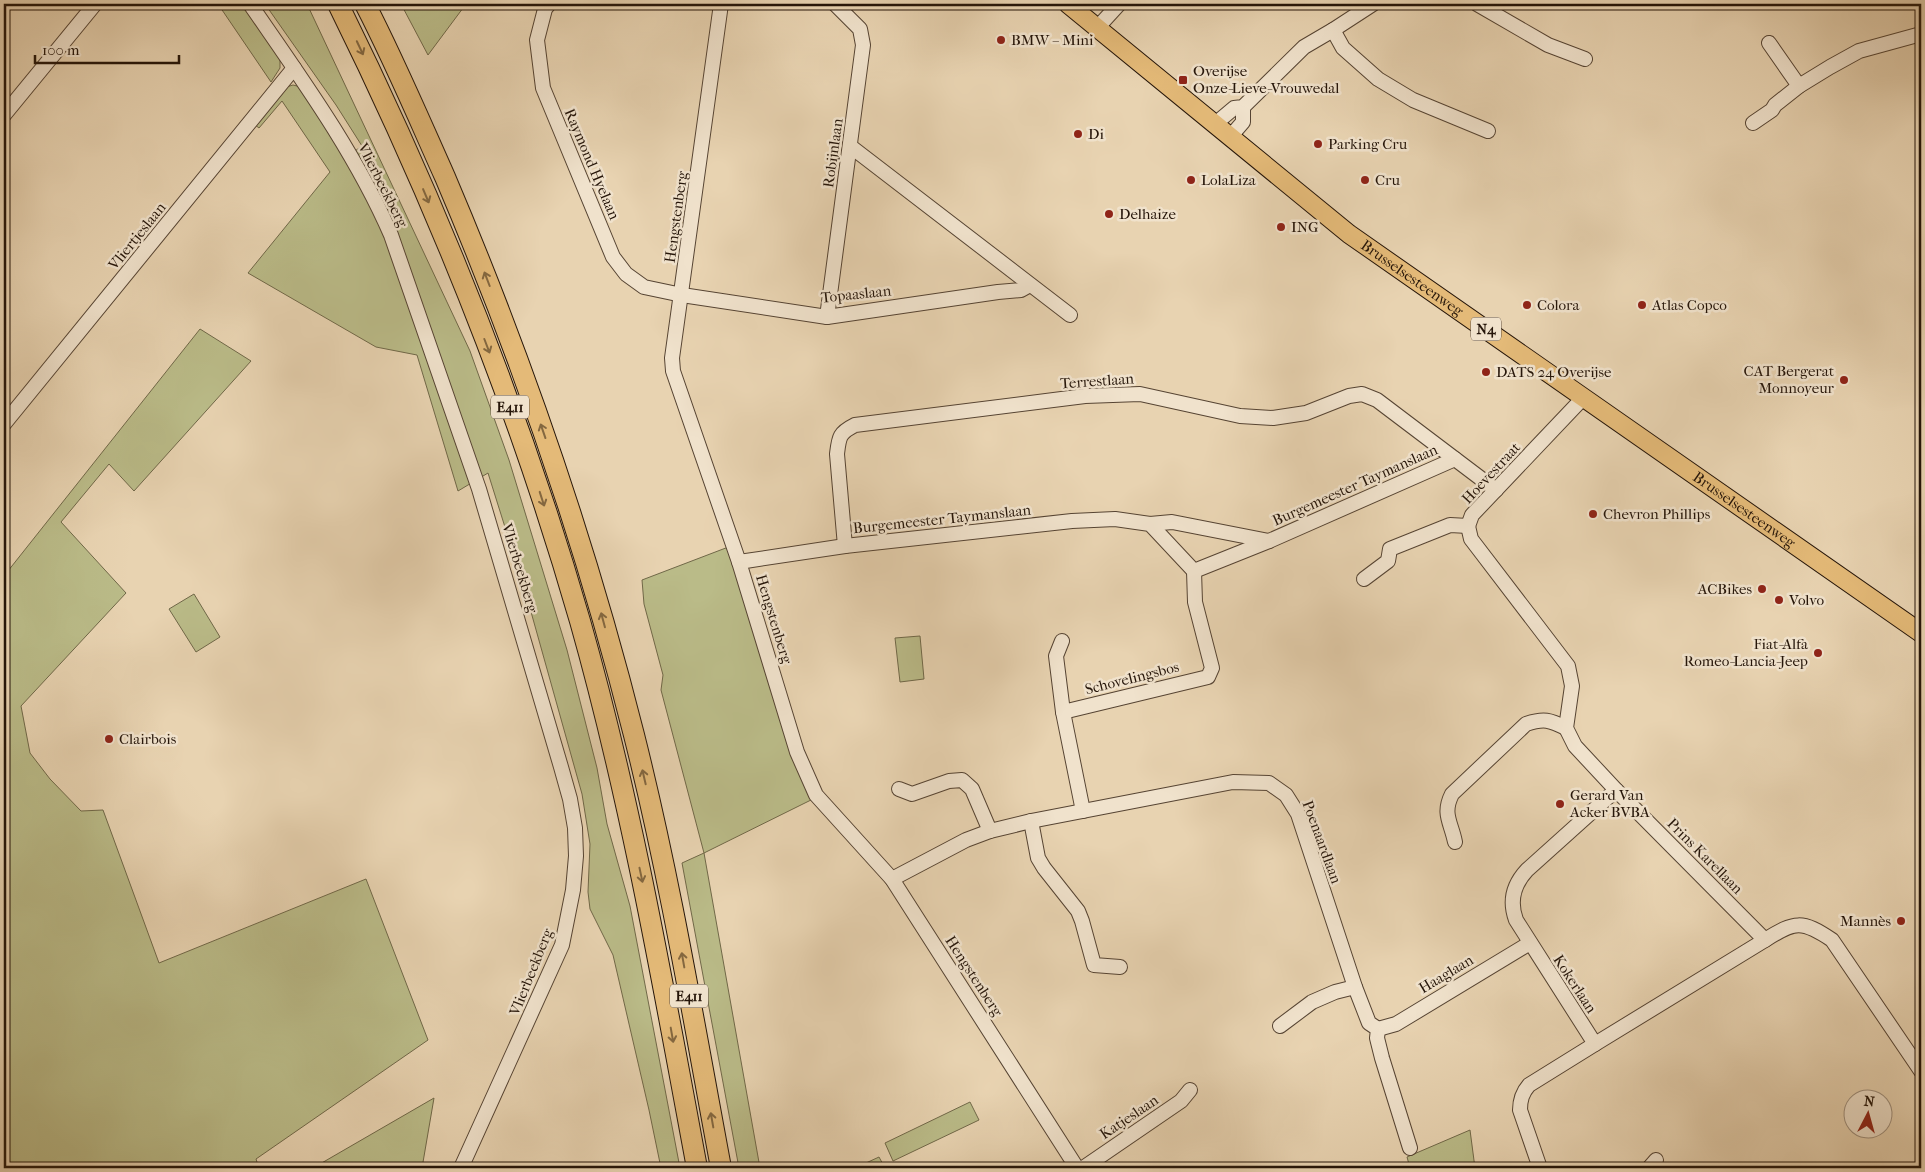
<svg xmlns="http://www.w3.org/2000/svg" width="1925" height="1172" viewBox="0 0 1925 1172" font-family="'IM FELL French Canon',serif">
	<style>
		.green { fill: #babb88; stroke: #706848 }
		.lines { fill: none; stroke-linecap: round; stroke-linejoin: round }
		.minor-casing { stroke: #564433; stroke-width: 16 }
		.major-casing { stroke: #251509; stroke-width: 20 }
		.highway-casing { stroke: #251509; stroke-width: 22 }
		.minor { stroke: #f0e2cc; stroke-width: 14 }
		.major { stroke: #e4ba78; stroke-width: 18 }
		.highway { stroke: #e4ba78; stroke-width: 20 }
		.oneway { stroke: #846840 }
		.poi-dot { fill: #8f2418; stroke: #f0e2cc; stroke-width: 2 }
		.labels { text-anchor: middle; stroke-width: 5; stroke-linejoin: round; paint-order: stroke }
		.shield { fill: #f0e2cc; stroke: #625244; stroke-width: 1 }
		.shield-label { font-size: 14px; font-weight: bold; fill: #251509 }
		.poi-label { font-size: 15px; fill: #251509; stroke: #f0e2cc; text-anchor: start }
		.street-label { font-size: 15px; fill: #251509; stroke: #f0e2cc }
	</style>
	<rect width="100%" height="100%" fill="#e8d3b1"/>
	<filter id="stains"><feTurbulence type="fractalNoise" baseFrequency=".004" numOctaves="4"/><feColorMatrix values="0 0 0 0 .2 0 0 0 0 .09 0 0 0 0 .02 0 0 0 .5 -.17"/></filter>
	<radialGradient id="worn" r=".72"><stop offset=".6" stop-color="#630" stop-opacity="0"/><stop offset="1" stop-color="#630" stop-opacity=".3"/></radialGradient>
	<!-- green -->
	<g class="green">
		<polygon points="218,4 243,4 280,56 280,68 271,82"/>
		<polygon points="265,4 307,4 470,351 509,460 567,650 597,768 607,824 630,906 680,1168 661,1168 649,1110 613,955 590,909 588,892 590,844 582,794 526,594 488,473 458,491 417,355 376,347 248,273 330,172 282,101 259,128 254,124 283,88 293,85 301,87 345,158 362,146 336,105"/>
		<polygon points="401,4 466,4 428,55"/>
		<polygon points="200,329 251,361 134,491 109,464 61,522 126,593 21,706 30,753 50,779 81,811 103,810 159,963 366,879 428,1040 256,1159 259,1168 4,1168 4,576"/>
		<polygon points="731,546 813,799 704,853 760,1168 739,1168 682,863 704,853 661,690 663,675 644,604 642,580"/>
		<polygon points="194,594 220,637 196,652 169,609"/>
		<polygon points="920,636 924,679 900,682 895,638"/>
		<polygon points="434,1098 422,1168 313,1168"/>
		<polygon points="970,1102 979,1120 893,1161 885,1143"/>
		<polygon points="1470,1130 1475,1168 1410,1168 1407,1157"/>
		<polygon points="879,1157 885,1168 855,1168"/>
	</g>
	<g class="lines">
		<defs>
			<g id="minor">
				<path d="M250,4C301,78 355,152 391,235L479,489L561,767L570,799L575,828L576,856L573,890L562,945L461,1168"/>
				<polyline points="549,4 545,9 537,40 543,88 613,257 626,274 644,287 682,295 827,317 998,292 1021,290 1030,285"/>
				<polyline points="721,4 672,358 673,371 739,562 797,752 816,795 892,879 1077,1168"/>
				<polyline points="1477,4 1548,45 1585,59"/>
				<polyline points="1098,27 1119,4"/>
				<polyline points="1333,30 1343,48 1378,79 1413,100 1488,131"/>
				<polyline points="1769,43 1799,86"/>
				<polyline points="4,115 95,4"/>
				<polyline points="1753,123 1772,110 1775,105 1799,86 1830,67 1859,51 1921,34"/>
				<polyline points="1215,124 1234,108 1243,107 1304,47 1333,30 1373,4"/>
				<polyline points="1230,137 1243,122 1243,107"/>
				<polyline points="850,146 1070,315"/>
				<polyline points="827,317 863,45 860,29 835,4"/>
				<polyline points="4,424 294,68"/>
				<polyline points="1150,524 1172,522 1269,541"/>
				<path d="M1468,526L1471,539L1568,666L1572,686L1566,728L1575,746L1616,790L1765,940C1795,921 1802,920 1832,940L1921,1071"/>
				<polyline points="1468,526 1472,515 1584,397"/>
				<path d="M845,546L837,454C839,437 839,433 855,425L1085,396L1140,394L1240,416L1273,418L1306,413L1349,396L1362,394L1377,400L1496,490"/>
				<polyline points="739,562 845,546 1072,521 1115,519 1150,524 1194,571 1269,541 1455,459"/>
				<polyline points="1364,579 1388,561 1390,549 1450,525 1468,526"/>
				<polyline points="1062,641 1056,656 1063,712 1083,811"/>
				<polyline points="1063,712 1208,677 1212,668 1195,602 1194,571"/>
				<polyline points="899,789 912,794 949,781 962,780 972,789 990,831"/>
				<path d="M1616,790L1527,870C1513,885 1509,901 1516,920L1595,1044L1765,940"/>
				<polyline points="1031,821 1038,858 1044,868 1078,911 1082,921 1094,965 1120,967"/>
				<path d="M1455,842C1451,822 1442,814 1452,794L1526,724C1544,718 1550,720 1566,728"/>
				<polyline points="892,879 966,840 990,831 1031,821 1233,782 1269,783 1286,795 1298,814 1355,987 1369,1023 1378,1029 1377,1038 1382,1058 1410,1148"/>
				<polyline points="1280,1026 1312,1002 1335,992 1355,987"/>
				<polyline points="1378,1029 1396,1024 1530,943"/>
				<polyline points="1083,1168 1181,1101 1190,1090"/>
				<path d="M1540,1168L1520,1110C1520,1100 1522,1093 1529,1085L1595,1044"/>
				<polyline points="1649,1168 1656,1160"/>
			</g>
			<g id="major">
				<path id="s1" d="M1068,4L1349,234L1921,633"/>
			</g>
			<g id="highway">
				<path d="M338,4C436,202 519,409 580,621C631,801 663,985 697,1168"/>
				<path d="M365,4C394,60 419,119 445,177C522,358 586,544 634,735C670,878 694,1023 721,1168"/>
			</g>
		</defs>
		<!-- minor casing -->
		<use href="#minor" class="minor-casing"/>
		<!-- major casing -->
		<use href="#major" class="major-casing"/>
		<!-- highway casing -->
		<use href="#highway" class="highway-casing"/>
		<!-- minor -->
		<use href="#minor" class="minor"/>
		<!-- major -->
		<use href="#major" class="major"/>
		<!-- highway -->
		<use href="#highway" class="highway"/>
	</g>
	<!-- one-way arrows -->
	<defs><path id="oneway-shaft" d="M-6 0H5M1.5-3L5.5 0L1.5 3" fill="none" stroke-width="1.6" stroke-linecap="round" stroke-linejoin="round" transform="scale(1.25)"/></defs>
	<g class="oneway">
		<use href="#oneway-shaft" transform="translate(360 48) rotate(65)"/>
		<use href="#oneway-shaft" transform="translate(426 196) rotate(67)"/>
		<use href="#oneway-shaft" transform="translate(487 279) rotate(-111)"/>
		<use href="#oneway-shaft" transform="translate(487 346) rotate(69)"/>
		<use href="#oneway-shaft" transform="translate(543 431) rotate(-109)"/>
		<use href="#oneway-shaft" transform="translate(542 499) rotate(72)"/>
		<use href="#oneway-shaft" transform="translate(603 620) rotate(-105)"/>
		<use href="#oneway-shaft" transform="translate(644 777) rotate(-103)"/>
		<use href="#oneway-shaft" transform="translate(641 875) rotate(78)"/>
		<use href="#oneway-shaft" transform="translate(683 960) rotate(-100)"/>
		<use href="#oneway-shaft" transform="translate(672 1035) rotate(80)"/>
		<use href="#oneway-shaft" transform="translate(712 1120) rotate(-100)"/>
	</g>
	<!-- markers -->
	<g class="poi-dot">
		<circle cx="1001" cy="40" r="5"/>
		<rect x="1178" y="75" width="10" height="10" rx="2.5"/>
		<circle cx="1078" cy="134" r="5"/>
		<circle cx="1318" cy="144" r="5"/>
		<circle cx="1191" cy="180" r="5"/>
		<circle cx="1365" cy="180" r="5"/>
		<circle cx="1109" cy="214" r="5"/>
		<circle cx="1281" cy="227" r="5"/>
		<circle cx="1527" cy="305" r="5"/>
		<circle cx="1642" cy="305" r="5"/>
		<circle cx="1486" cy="372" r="5"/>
		<circle cx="1844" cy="380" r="5"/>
		<circle cx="1593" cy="514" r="5"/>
		<circle cx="1762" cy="589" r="5"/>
		<circle cx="1779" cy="600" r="5"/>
		<circle cx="1818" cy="653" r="5"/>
		<circle cx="109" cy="739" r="5"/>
		<circle cx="1560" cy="804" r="5"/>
		<circle cx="1901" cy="921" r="5"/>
	</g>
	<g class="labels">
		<!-- shield labels -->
		<g class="shield">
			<rect x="1471" y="317.5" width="30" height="23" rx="4"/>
			<rect x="491" y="395.5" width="38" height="23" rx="4"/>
			<rect x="670" y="984.5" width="38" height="23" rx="4"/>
		</g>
		<g class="shield-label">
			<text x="1486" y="334">N4</text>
			<text x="510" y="412">E411</text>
			<text x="689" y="1001">E411</text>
		</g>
		<!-- poi labels -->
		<g class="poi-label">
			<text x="1011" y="45">BMW – Mini</text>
			<text x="1193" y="76">Overijse<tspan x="1193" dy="17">Onze-Lieve-Vrouwedal</tspan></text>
			<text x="1088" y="139">Di</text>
			<text x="1328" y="149">Parking Cru</text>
			<text x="1201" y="185">LolaLiza</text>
			<text x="1375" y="185">Cru</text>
			<text x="1119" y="219">Delhaize</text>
			<text x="1291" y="232">ING</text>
			<text x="1537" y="310">Colora</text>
			<text x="1652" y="310">Atlas Copco</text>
			<text x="1834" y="376" text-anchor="end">CAT Bergerat<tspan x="1834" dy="17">Monnoyeur</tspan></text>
			<text x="1496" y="377">DATS 24 Overijse</text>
			<text x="1603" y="519">Chevron Phillips</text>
			<text x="1752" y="594" text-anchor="end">ACBikes</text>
			<text x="1789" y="605">Volvo</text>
			<text x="1808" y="649" text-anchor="end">Fiat-Alfa<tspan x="1808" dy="17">Romeo-Lancia-Jeep</tspan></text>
			<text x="119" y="744">Clairbois</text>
			<text x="1570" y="800">Gerard Van<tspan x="1570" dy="17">Acker BVBA</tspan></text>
			<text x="1891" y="926" text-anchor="end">Mannès</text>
		</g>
		<!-- street labels -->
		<g class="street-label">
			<text transform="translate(833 153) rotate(-82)" y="5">Robijnlaan</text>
			<text transform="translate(592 164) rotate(67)" y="5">Raymond Hyelaan</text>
			<text transform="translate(383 185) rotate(63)" y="5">Vlierbeekberg</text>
			<text transform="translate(676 217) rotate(-82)" y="5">Hengstenberg</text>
			<text transform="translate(137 236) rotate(-51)" y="5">Vliertjeslaan</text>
			<text dy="5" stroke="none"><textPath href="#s1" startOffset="440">Brusselsesteenweg</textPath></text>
			<text transform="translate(856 294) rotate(-6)" y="5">Topaaslaan</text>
			<text transform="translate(1097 381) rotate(-4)" y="5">Terrestlaan</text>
			<text transform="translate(1491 473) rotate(-47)" y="5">Hoevestraat</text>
			<text transform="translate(1355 485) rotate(-24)" y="5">Burgemeester Taymanslaan</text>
			<text dy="5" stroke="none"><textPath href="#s1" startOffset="845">Brusselsesteenweg</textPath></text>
			<text transform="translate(942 519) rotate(-6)" y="5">Burgemeester Taymanslaan</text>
			<text transform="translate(520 568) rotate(73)" y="5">Vlierbeekberg</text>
			<text transform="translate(774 619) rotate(73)" y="5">Hengstenberg</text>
			<text transform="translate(1132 678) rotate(-14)" y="5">Schovelingsbos</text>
			<text transform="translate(1322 842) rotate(70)" y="5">Poenaardlaan</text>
			<text transform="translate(1705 856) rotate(45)" y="5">Prins Karellaan</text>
			<text transform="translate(531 972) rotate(-68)" y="5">Vlierbeekberg</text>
			<text transform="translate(1446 974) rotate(-31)" y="5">Haaglaan</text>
			<text transform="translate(974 976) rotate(57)" y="5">Hengstenberg</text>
			<text transform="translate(1575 984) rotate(57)" y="5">Kokerlaan</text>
			<text transform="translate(1129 1117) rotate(-34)" y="5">Katjeslaan</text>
		</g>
	</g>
	<!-- margin -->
	<rect width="1925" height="1172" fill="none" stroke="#e8d3b1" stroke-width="20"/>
	<rect x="5" y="5" width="1915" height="1162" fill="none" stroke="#251509" stroke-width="2.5"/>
	<rect x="10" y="10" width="1905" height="1152" fill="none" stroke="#251509"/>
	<!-- north arrow -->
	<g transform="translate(1868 1114) rotate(6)"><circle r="24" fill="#f0e2cc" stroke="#9f907e"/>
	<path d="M0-4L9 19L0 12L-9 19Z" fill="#8f2418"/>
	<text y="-8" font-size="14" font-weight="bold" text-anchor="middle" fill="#251509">N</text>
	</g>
	<!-- scale -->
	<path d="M35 55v8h144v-8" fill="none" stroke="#251509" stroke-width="2.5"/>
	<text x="42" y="55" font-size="15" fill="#251509" stroke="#f0e2cc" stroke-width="4" paint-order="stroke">100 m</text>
	<rect width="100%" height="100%" filter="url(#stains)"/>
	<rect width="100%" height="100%" fill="url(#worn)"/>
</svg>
